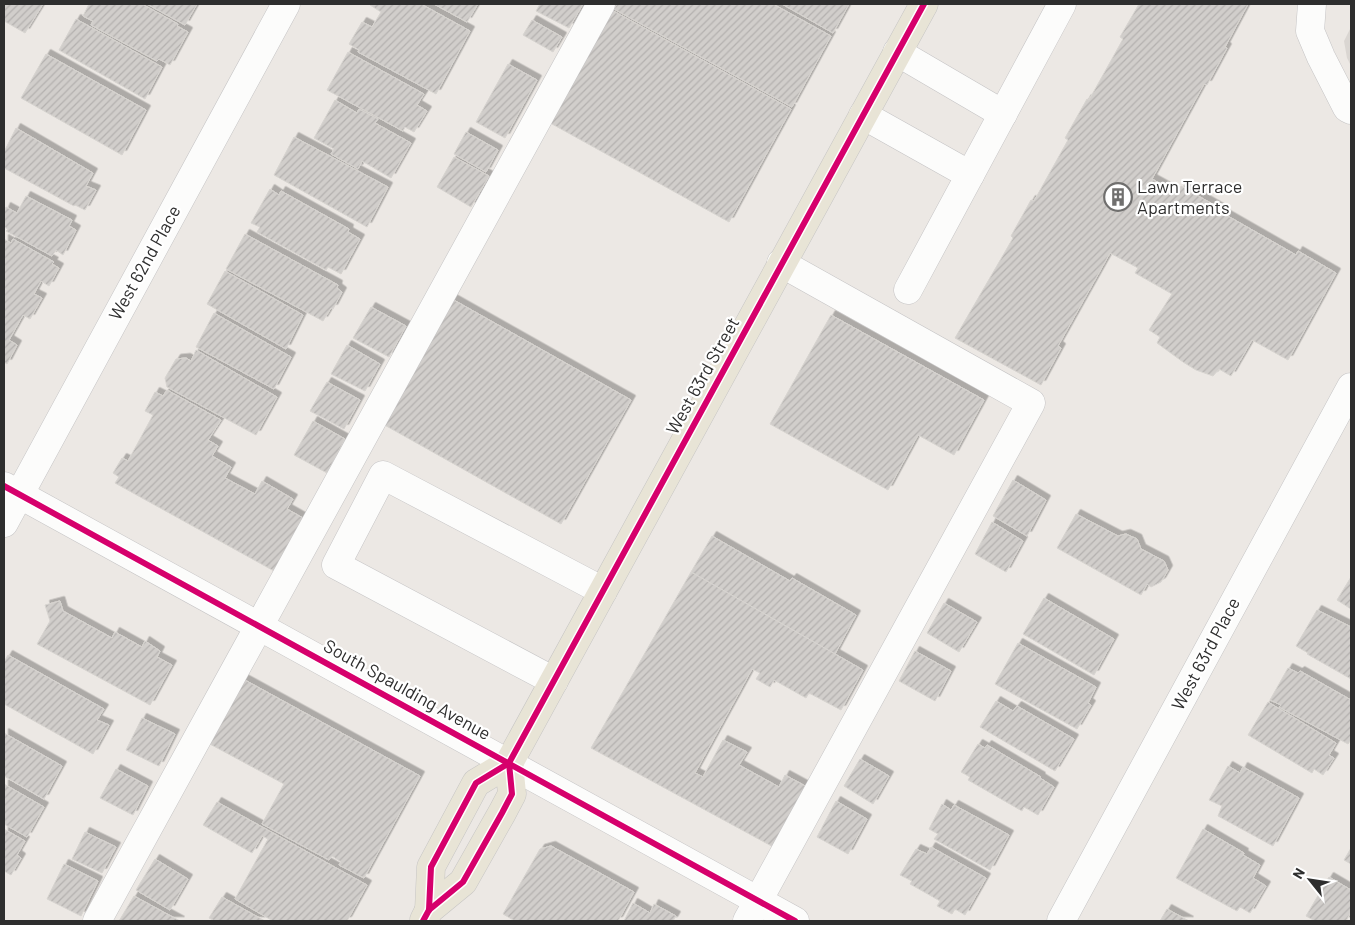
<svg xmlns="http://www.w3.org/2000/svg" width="1355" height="925" viewBox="0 0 1355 925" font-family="Barlow,sans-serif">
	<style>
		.plaza { fill: #dad6d2 }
		.building { fill: url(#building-hatch); stroke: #d7d4d0; filter: url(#shadow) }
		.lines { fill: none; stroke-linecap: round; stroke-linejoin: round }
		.minor-casing { stroke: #c5c4c5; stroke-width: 29 }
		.major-casing { stroke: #c6c5c4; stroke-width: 29 }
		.minor { stroke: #fcfcfb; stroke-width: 28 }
		.major { stroke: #e8e4d6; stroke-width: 28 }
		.cycleway-casing { stroke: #fff; stroke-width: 9 }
		.cycleway { stroke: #d6006c; stroke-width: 6 }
		.labels { text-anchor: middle; stroke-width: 4.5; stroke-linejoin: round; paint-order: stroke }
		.poi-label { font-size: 18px; fill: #2e2e2e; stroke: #fff; text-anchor: start }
		.street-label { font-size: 18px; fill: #2e2e2e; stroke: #fff }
	</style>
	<defs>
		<pattern id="building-hatch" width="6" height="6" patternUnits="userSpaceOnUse" patternTransform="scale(1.25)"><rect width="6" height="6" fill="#d1cecb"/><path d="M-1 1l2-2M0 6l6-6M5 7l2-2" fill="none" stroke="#b4b1af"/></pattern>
		<filter id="shadow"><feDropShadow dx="4.5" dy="-4.5" stdDeviation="0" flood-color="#0004"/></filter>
	</defs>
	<rect width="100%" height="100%" fill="#ece8e4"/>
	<!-- plaza -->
	<polygon class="plaza" points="1351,27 1351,66 1347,58 1344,41"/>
	<!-- building -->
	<g class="building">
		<polygon points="4,4 43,4 25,33 4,21"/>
		<polygon points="89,4 142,4 178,24 177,26 188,32 170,65 159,59 157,61 91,25 93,21 83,16"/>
		<polygon points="147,4 197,4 185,25"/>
		<polygon points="370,4 421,4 470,31 436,94 358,52 359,50 349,44 362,22 372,27 381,12 370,5"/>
		<polygon points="434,4 478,4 467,22"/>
		<polygon points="540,4 583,4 569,28 536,11"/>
		<polygon points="617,4 773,4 831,36 792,107 614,9"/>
		<polygon points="782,4 849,4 833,33"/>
		<polygon points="1139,4 1248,4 1225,47 1227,48 1207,85 1204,84 1152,179 1179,194 1181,186 1221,209 1219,211 1296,255 1298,251 1336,273 1288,360 1252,340 1231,376 1219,369 1213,376 1196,370 1183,362 1157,343 1160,337 1149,330 1172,294 1135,273 1138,268 1110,253 1058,346 1061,348 1041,385 955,338 1013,238 1011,236 1031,200 1034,201 1068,140 1065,138 1087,99 1089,100 1123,39 1120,37"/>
		<polygon points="606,7 791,109 729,222 543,119"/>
		<polygon points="76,19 162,67 145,99 59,50"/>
		<polygon points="532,20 562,37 553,52 523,35"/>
		<polygon points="348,52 424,94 417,105 427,111 414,132 405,127 403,131 327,90"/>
		<polygon points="46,54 146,110 122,155 21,98"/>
		<polygon points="508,64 537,80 505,138 476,122"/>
		<polygon points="335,100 357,113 359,109 378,119 375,123 411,143 391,178 362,161 358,169 331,154 334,149 314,138"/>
		<polygon points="16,128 93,173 86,186 96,190 85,210 75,205 74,206 4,168 4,152"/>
		<polygon points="466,132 498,150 486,172 454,154"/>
		<polygon points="294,137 388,187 367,227 274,175"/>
		<polygon points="454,157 489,176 471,207 437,187"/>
		<polygon points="270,189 279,195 281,191 349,229 348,232 360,239 341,274 328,267 326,270 257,232 260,227 251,223"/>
		<polygon points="26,196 72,220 69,226 76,230 63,255 56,250 52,256 6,231 8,229 4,227 4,212 6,207 17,213"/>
		<polygon points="245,234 338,285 337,288 342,292 333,309 331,308 323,321 226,269"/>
		<polygon points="4,239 11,243 13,239 54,262 52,264 59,268 49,286 41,281 34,294 42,298 30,319 23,315 9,340 17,345 7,364 4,362"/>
		<polygon points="225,271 303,315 286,349 207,304"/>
		<polygon points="452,299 631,400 561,524 381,423"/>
		<polygon points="371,307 406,326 389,357 353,338"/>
		<polygon points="214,313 291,357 274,389 196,347"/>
		<polygon points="831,315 984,400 954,455 918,435 888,490 770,424"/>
		<polygon points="347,345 380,364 365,391 331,374"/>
		<polygon points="196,350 277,397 256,435 167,387 165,378 176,359 186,358 191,361"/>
		<polygon points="327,382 360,400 344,429 310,411"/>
		<polygon points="167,390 221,420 208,440 218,446 212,456 231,467 225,478 255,494 262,481 293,499 287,509 303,518 274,571 115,483 119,477 113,473 122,458 128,461 153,415 145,411 155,392 163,396"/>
		<polygon points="313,421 345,439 327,473 294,455"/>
		<polygon points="1013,480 1046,500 1027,536 993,516"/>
		<polygon points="1076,514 1118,536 1126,534 1137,539 1141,549 1164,561 1168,570 1161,582 1151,587 1147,584 1141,595 1057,548"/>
		<polygon points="992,522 1023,541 1006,572 975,554"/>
		<polygon points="712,536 790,581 792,578 856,615 835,654 691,572"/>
		<polygon points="691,572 863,670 841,710 809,693 806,698 774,680 770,687 756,679 760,673 752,669 695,773 703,777 723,740 747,752 739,765 779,787 785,775 809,788 777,849 591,748"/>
		<polygon points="1351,577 1351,609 1337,600"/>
		<polygon points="1044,598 1114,639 1094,675 1023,634"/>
		<polygon points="60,601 63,611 112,638 115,632 142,647 145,641 160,651 157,657 172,665 150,705 37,644 50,621 45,605"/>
		<polygon points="944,603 977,622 959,652 927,633"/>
		<polygon points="1317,610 1351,627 1351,679 1307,654 1308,653 1296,646"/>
		<polygon points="1018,643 1096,687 1088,703 1091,705 1077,729 995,684"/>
		<polygon points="915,651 951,671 935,701 899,681"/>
		<polygon points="8,655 104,709 97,720 109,725 93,754 4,704 4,662"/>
		<polygon points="1288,668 1298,673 1300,671 1351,700 1351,741 1350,741 1348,744 1279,707 1281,705 1270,700"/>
		<polygon points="243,679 420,776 364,878 339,865 341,862 332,856 329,860 262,824 284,784 208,743"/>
		<polygon points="996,701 1013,711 1017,706 1074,739 1055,771 980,727"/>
		<polygon points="1268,702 1336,743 1329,755 1334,758 1323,775 1314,769 1312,773 1248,735"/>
		<polygon points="142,718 175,734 159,766 126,750"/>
		<polygon points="4,733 62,766 44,799 4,776"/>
		<polygon points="978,744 985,748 987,745 1041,777 1040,778 1054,787 1038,815 1024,807 1022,811 968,780 970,777 961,772"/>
		<polygon points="860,759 889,776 873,804 844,786"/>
		<polygon points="1228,766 1240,773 1243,767 1299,798 1273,846 1218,816 1222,806 1209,800"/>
		<polygon points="116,769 148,786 133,815 100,798"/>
		<polygon points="4,784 44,807 27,837 4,824"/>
		<polygon points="836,801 867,819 848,854 817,837"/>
		<polygon points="217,802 367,885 347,921 273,921 235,899 268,839 262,836 252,853 203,825"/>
		<polygon points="942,804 951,810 954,805 1009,835 990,870 934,839 938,834 929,829"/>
		<polygon points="4,829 25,841 17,855 21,858 11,875 4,871"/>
		<polygon points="1203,829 1244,853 1243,855 1260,865 1253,878 1266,886 1250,913 1240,907 1237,911 1176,878"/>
		<polygon points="85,832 116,847 102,873 72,859"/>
		<polygon points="551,846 634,892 618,921 515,921 503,914 540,849"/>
		<polygon points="931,847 986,878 965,915 955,909 952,914 937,906 940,901 910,884 912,881 900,875 916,849 927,854"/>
		<polygon points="1351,848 1351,864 1344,860"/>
		<polygon points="155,859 188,879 170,910 136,890"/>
		<polygon points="64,864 98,881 81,916 47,899"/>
		<polygon points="1329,877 1351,890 1351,912 1346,921 1315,921 1306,916"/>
		<polygon points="134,896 180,921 119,921"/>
		<polygon points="222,897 265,921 215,921 209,918"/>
		<polygon points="633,903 650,913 654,904 676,916 673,921 624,921"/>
		<polygon points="1167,909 1189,921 1160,921"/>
	</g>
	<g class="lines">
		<defs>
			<g id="minor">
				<polyline points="1312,4 1310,31 1321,57 1347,108 1351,110"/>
				<polyline points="897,52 1003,114"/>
				<polyline points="863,115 970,175"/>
				<polyline points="908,290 1062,4"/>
				<polyline points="4,486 795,921"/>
				<polyline points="4,523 286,4"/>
				<polyline points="554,681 336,565 383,475 603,591"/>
				<polyline points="97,921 601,4"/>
				<polyline points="747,921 1031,403 781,263"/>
				<polyline points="1061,921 1351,387"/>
			</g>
			<g id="major">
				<polyline points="429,910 431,867 476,783 509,763 924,4"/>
				<polyline points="424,920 429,910 463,882 502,813 512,794 509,763"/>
			</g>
		</defs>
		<!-- minor casing -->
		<use href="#minor" class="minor-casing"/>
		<!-- major casing -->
		<use href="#major" class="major-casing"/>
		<!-- minor -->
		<use href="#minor" class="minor"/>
		<!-- major -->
		<use href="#major" class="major"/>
		<defs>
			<g id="cycleway">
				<polyline points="4,486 795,921"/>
				<polyline points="429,910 431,867 476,783 509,763 924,4"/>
				<polyline points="423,921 429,910 463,882 502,813 512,794 509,763"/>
			</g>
		</defs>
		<!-- cycleway casing -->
		<use href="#cycleway" class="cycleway-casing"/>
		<!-- cycleway -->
		<use href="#cycleway" class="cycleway"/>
	</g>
	<!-- icons -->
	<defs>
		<symbol id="building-ring" viewBox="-11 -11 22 22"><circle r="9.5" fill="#fff" stroke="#706f6e" stroke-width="1.5"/><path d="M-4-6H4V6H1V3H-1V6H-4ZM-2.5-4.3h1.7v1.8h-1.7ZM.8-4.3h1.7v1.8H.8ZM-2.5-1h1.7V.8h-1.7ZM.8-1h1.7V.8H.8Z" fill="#706f6e"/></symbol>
	</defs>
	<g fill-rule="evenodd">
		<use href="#building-ring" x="1102" y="181" width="32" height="32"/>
	</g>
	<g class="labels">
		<!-- poi labels -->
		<g class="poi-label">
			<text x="1137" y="193">Lawn Terrace<tspan x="1137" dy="21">Apartments</tspan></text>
		</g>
		<!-- street labels -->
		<g class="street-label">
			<text transform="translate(145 263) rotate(-61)" y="6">West 62nd Place</text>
			<text transform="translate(703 376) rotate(-61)" y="6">West 63rd Street</text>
			<text transform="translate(1206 654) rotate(-62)" y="6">West 63rd Place</text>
			<text transform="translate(407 690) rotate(29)" y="6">South Spaulding Avenue</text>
		</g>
	</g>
	<!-- border -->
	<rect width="1355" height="925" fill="none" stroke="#2e2e2e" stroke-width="10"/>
	<!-- north arrow -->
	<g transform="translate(1310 880) rotate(300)" stroke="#ffffff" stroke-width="4" paint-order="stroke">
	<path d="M0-4L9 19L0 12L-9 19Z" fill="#2e2e2e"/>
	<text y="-8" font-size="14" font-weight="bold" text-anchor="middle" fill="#2e2e2e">N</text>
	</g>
</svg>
